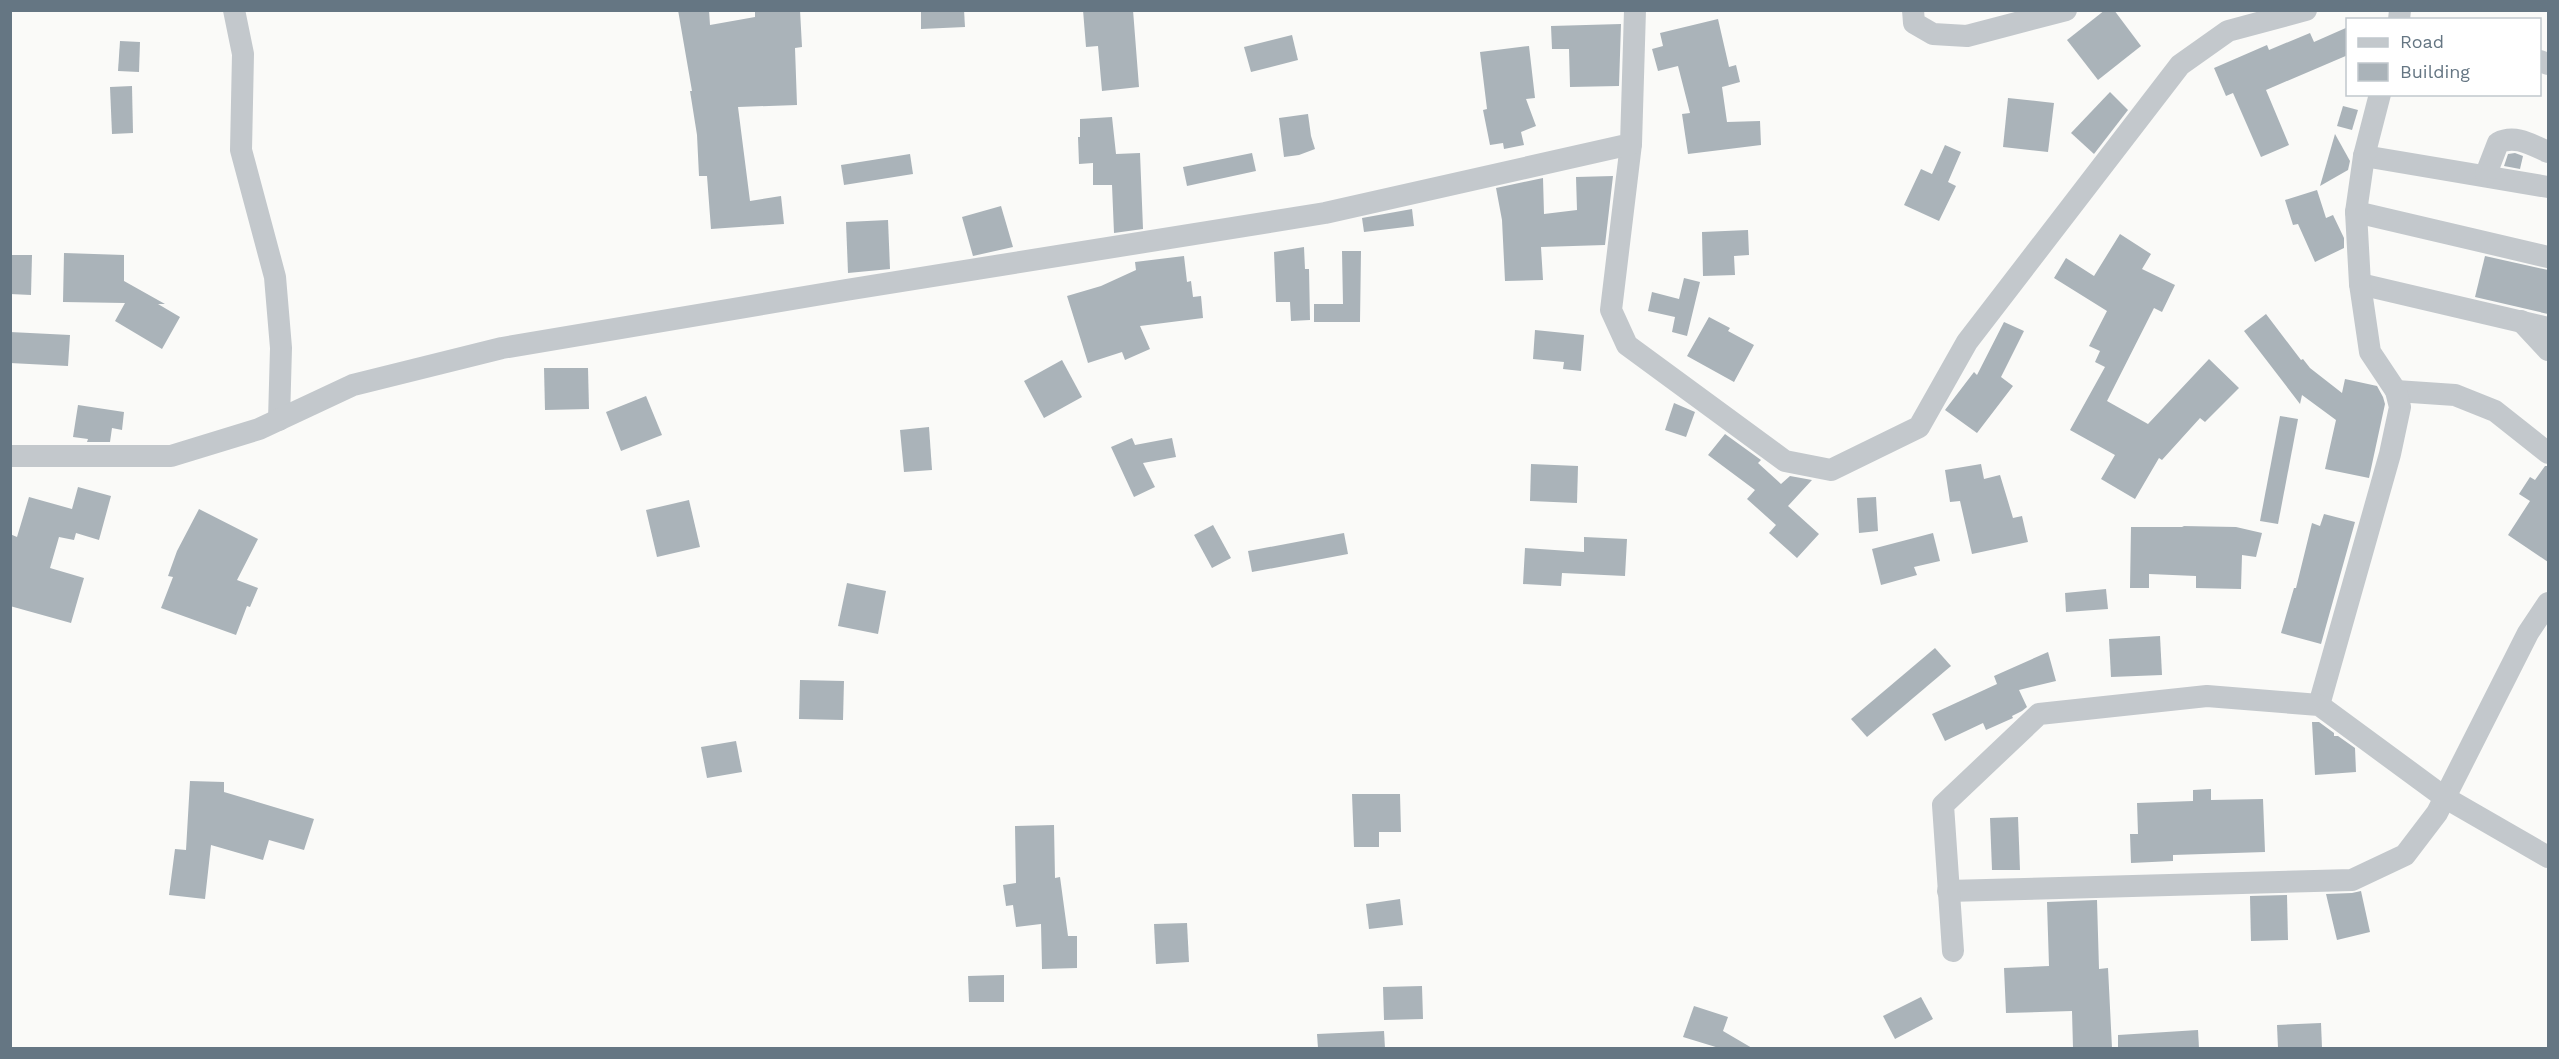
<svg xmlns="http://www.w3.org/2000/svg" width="2559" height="1059" viewBox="0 0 2559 1059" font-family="'Work Sans',sans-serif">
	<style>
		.building { fill: #aab3b9 }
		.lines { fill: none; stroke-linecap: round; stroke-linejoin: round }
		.minor { stroke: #c3c8cc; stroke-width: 22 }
	</style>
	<rect width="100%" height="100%" fill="#fafaf8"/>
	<!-- building -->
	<g class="building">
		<polygon points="678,10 709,10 710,25 755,17 755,10 800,10 802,47 795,48 797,105 738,107 750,201 781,196 784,224 711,229 707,176 699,176 697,135 690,91 692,91"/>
		<polygon points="921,10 964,10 965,27 921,29"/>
		<polygon points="1083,10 1133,10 1139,87 1102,91 1098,46 1086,47"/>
		<polygon points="2105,10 2114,10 2141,46 2098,80 2067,40"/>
		<polygon points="1718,19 1729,67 1736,65 1740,82 1722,87 1727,122 1760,121 1761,145 1688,154 1682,114 1690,113 1678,66 1658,71 1652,49 1663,46 1660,33"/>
		<polygon points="1621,24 1619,86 1570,87 1569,49 1552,49 1551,26"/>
		<polygon points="2348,27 2348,55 2266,90 2289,145 2261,157 2233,93 2226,96 2214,68 2267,45 2269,50 2310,33 2314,42"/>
		<polygon points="1292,35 1298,60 1251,72 1244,47"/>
		<polygon points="120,41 140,42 139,72 118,71"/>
		<polygon points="1529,46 1535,98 1526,99 1536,126 1521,132 1524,145 1504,149 1503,143 1490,145 1483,110 1487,109 1480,52"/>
		<polygon points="132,86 133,133 112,134 110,87"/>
		<polygon points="2110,92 2128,110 2094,154 2071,133"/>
		<polygon points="2008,98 2054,103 2048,152 2003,147"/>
		<polygon points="2343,106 2358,110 2352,130 2337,126"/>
		<polygon points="1308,114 1311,136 1315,149 1299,155 1284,157 1279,118"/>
		<polygon points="1112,117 1116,154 1140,153 1143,229 1114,233 1112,185 1093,185 1093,163 1079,164 1078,137 1080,137 1080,119"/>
		<polygon points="2335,134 2350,161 2348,170 2320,186"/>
		<polygon points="1945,145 1961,152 1948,182 1956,186 1939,221 1904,205 1921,169 1932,174"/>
		<polygon points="1252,153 1256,171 1187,186 1183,167"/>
		<polygon points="2515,153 2523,156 2520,169 2504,166 2508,154"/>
		<polygon points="910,154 913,174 844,185 841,165"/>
		<polygon points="1613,176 1605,245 1541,247 1543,280 1505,281 1502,220 1496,188 1543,178 1544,214 1577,210 1576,177"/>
		<polygon points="2317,190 2326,218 2333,215 2344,238 2344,248 2315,262 2298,224 2293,225 2285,200"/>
		<polygon points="1001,206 1013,247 973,256 962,217"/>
		<polygon points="1412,209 1414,226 1364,232 1362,218"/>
		<polygon points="888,220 890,269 848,273 846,222"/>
		<polygon points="1748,230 1749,255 1734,256 1735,275 1703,276 1702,232"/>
		<polygon points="2120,234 2151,254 2142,269 2175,285 2162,312 2154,308 2107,401 2148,424 2209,359 2239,388 2205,422 2200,418 2162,460 2159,458 2135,499 2101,479 2115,455 2070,430 2105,367 2095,362 2100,351 2089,346 2107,311 2054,278 2066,258 2094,276"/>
		<polygon points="1304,247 1305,269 1309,269 1310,320 1291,321 1290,302 1276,302 1274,252"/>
		<polygon points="1342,251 1361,251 1360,322 1314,322 1314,304 1343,304"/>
		<polygon points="64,253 124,255 124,281 165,304 158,304 180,317 162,349 115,321 125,303 63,302"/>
		<polygon points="10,255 32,255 31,295 10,294"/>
		<polygon points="1184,256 1187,282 1191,281 1193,297 1201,296 1203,318 1140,326 1150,349 1125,360 1122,352 1088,363 1067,296 1101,286 1136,270 1135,262"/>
		<polygon points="2485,256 2548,270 2548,314 2475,297"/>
		<polygon points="1684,278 1700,282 1687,336 1672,332 1675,317 1648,311 1652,292 1679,299"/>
		<polygon points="2266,314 2301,360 2303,359 2310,368 2342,393 2345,379 2377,386 2383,397 2385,404 2369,478 2325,469 2336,420 2302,395 2300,404 2244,331"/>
		<polygon points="1709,317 1730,328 1728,331 1754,345 1734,382 1687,356"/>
		<polygon points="2004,322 2024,331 2001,377 2013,386 1977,433 1945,410 1974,372 1977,375"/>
		<polygon points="1535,330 1584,335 1581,371 1563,369 1564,362 1533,359"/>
		<polygon points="10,332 70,335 68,366 10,363"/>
		<polygon points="1062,360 1082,397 1044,418 1024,381"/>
		<polygon points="544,368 588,368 589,409 545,410"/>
		<polygon points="646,396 662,435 621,451 606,412"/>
		<polygon points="1674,403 1695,412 1686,437 1665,430"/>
		<polygon points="78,405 124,412 122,430 112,428 110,442 87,442 88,439 73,437"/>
		<polygon points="2280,416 2298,419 2278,524 2260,521"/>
		<polygon points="929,427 932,470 904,472 900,430"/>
		<polygon points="1725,434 1761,460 1758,463 1781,484 1790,476 1812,480 1788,506 1819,534 1797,558 1769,533 1776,525 1747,499 1755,490 1708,455"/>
		<polygon points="1132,438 1135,445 1172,438 1176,457 1143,463 1155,487 1134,497 1111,447"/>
		<polygon points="1531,464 1578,466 1577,503 1530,501"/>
		<polygon points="1981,464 1984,479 2000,475 2013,518 2022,516 2028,542 1972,554 1960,501 1950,502 1945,470"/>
		<polygon points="2545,466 2548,466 2548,562 2508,535 2530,501 2519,494 2530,477 2535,480"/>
		<polygon points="78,487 111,496 99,540 76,533 74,540 59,537 50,568 84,578 71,623 10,606 10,534 17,537 29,497 72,509"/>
		<polygon points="1876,497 1878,531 1859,533 1857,498"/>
		<polygon points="689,500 700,547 657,557 646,510"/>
		<polygon points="199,509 258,539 237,580 258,588 250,607 247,606 236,635 161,608 173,577 168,576 177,551"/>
		<polygon points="2324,514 2355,522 2321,644 2281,633 2294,588 2296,588 2312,523 2320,526"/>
		<polygon points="1213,525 1231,558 1212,568 1194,535"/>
		<polygon points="2182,526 2236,527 2262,533 2256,557 2242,555 2241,589 2196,588 2196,576 2149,574 2149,588 2130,588 2131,527 2184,527"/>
		<polygon points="1344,533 1348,554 1252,572 1248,551"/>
		<polygon points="1933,533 1940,561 1914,567 1917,575 1881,585 1872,549"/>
		<polygon points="1584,537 1627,539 1625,576 1562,573 1561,586 1523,584 1525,548 1584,552"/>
		<polygon points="847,583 886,591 878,634 838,626"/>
		<polygon points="2106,589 2108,609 2066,612 2065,593"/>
		<polygon points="2160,636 2162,675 2111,677 2109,639"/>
		<polygon points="1935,648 1951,666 1867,737 1851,719"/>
		<polygon points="2048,652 2056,681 2019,690 2027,707 2022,711 2012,716 2013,718 1986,730 1983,723 1945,741 1932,714 1997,684 1994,676"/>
		<polygon points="800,680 844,681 843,720 799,719"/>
		<polygon points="2312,722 2319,722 2334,733 2334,736 2338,736 2355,748 2356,772 2315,775"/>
		<polygon points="736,741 742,772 707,778 701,747"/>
		<polygon points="190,781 224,782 224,792 314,819 304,850 269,840 263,860 211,845 205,899 169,895 175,849 186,850"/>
		<polygon points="2211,789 2211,800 2263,799 2265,852 2173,855 2173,861 2131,863 2130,834 2138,834 2137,803 2193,801 2193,790"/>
		<polygon points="1352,794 1400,794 1401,832 1379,832 1379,847 1354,847"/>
		<polygon points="2018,817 2020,870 1992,870 1990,818"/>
		<polygon points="1054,825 1055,878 1060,877 1068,936 1077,936 1077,968 1042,969 1041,924 1016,927 1013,905 1006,906 1003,885 1016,883 1015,826"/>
		<polygon points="2361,891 2370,932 2337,940 2326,894 2352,893"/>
		<polygon points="2287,895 2288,940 2251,941 2250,896"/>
		<polygon points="1400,899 1403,925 1369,929 1366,904"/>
		<polygon points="2097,900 2099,969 2108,968 2112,1048 2073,1048 2072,1011 2006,1013 2004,968 2049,966 2047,902"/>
		<polygon points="1187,923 1189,962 1156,964 1154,924"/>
		<polygon points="1004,975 1004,1002 969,1002 968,976"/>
		<polygon points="1422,986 1423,1019 1384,1020 1383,987"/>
		<polygon points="1921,997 1933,1019 1895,1039 1883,1016"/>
		<polygon points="1694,1006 1728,1017 1723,1031 1752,1048 1719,1048 1683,1037"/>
		<polygon points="2321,1023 2322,1048 2278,1048 2277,1025"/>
		<polygon points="2198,1030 2199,1048 2118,1048 2118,1035"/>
		<polygon points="1384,1031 1385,1048 1318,1048 1317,1034"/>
	</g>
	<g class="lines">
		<!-- minor -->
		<g class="minor">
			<polyline points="234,10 243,54 241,150 275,277 281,348 279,420"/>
			<polyline points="1913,10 1914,23 1933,34 1967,36 2066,10"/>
			<polyline points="2399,20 2400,10"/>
			<polyline points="2540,61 2548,64"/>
			<polyline points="1631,144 1611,310 1627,345 1785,461 1831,470 1919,427 1967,342 2180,65 2228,31 2306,10"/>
			<polyline points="2364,156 2548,187"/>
			<path d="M2486,174L2498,143C2515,134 2532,145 2548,152"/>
			<polyline points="2356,212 2548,257"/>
			<polyline points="2360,284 2548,328"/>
			<polyline points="2521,321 2548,350"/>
			<polyline points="2396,391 2455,395 2495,411 2548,453"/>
			<polyline points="10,456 171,456 259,429 353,385 502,348 846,290 1325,213 1631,144 1635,10"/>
			<polyline points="2319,705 2390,454 2400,407 2396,391 2370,352 2360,284 2356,212 2364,156 2380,94"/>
			<polyline points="1948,891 2352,880 2405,855 2437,813 2528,633 2548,603"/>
			<polyline points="1953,951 1943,805 2039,714 2207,696 2319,705 2444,797 2548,857"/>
		</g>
	</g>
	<!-- border -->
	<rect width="2559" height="1059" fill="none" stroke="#657683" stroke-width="24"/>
	<!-- legend -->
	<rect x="2346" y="18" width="195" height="78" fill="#ffffff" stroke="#c1c8cd" stroke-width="1.5"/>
	<rect x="2358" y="38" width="30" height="9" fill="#c3c8cc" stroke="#c1c8cd" stroke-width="1.5"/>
	<text x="2400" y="48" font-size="18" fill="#657683">Road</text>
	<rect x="2358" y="63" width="30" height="18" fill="#aab3b9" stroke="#c1c8cd" stroke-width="1.5"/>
	<text x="2400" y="78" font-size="18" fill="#657683">Building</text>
</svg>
